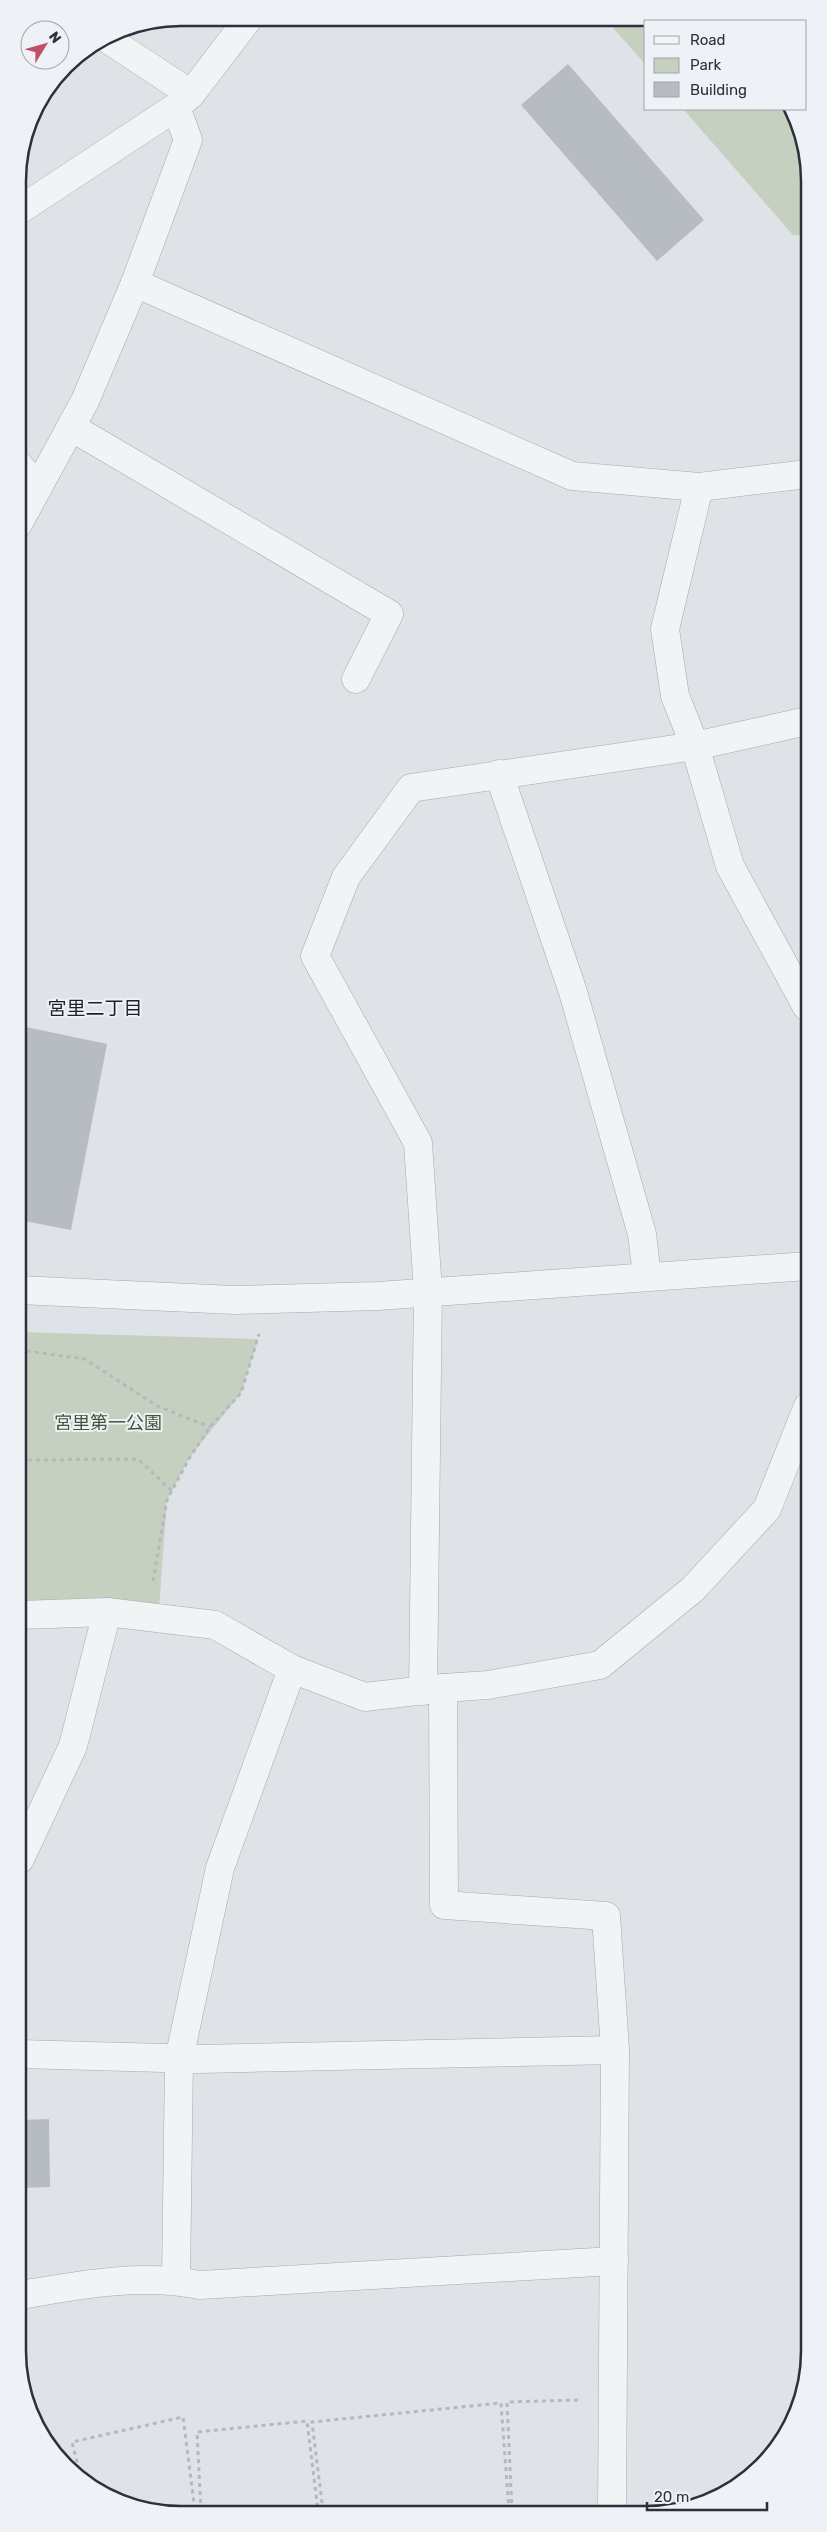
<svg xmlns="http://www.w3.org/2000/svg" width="827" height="2532" viewBox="0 0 827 2532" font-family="Rubik,'Noto Sans JP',sans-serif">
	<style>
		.green { fill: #c5d0c1 }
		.building { fill: #b7bcc3 }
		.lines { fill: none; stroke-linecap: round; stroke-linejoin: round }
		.minor-casing { stroke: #a5a9b0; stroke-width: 29 }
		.path { stroke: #b5b9be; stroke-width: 3; stroke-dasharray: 4 4; stroke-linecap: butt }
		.minor { stroke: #f1f3f5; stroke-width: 28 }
		.labels { text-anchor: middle; stroke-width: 4; stroke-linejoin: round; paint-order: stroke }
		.park-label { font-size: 18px; fill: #405638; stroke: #eef1f5 }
		.neighbourhood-label { font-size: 19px; fill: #1c222d; stroke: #eef1f5 }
		.rim { fill: none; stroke: #2a313c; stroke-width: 2.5 }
	</style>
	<rect width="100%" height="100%" fill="#dfe2e7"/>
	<!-- green -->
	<g class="green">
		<polygon points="607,21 680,21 646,21 646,65"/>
		<polygon points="683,109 793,109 806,149 806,235 793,235"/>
		<polygon points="19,1332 258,1339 241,1393 190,1457 167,1500 159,1608 112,1598 20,1602"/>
	</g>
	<!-- building -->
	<g class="building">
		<polygon points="568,64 704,220 657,261 521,105"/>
		<polygon points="26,1027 107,1044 71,1230 19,1220 19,1065"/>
		<polygon points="49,2119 50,2187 20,2188 20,2120"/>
	</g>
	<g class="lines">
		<defs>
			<g id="minor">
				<polyline points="106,38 191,94"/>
				<polyline points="18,211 176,107"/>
				<polyline points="135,283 572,476 699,487 807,474"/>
				<polyline points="71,427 389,614 356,679"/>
				<polyline points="18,464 37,489"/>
				<polyline points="699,487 665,629 675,696 695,746 730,866 807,1007"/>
				<polyline points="18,524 85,401 135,283 188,140 176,107 191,94 249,18"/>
				<polyline points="499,774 573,992 642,1234 647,1276"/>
				<polyline points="19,1290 234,1300 378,1296 808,1266"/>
				<polyline points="20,1615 107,1612 215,1625 292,1669 365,1697 443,1688 488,1685 600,1665 693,1589 767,1509 808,1406"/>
				<polyline points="443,1688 444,1905 606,1916 615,2050"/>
				<polyline points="423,1691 428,1291 418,1143 315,956 346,877 411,788 695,746 807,721"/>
				<polyline points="20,1859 73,1746 107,1612"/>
				<polyline points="20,2054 199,2059 615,2050 612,2511"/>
				<polyline points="176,2280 179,2059 220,1868 292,1669"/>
				<path d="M21,2295C79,2285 141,2273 200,2285L614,2261"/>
			</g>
		</defs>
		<!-- minor casing -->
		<use href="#minor" class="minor-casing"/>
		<!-- path -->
		<g class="path">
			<polyline points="19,1350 85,1359 157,1406 210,1427"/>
			<polyline points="20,1460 138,1459 172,1491"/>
			<polyline points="153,1581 167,1500 190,1457 210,1427 241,1393 259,1334"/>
			<polyline points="81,2478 72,2442 183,2417 195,2511"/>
			<polyline points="201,2511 197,2432 307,2421 318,2511"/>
			<polyline points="323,2511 312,2422 501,2403 509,2511"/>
			<polyline points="512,2511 507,2402 579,2400"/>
		</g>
		<!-- minor -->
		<use href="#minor" class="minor"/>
	</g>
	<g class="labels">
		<!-- park labels -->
		<g class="park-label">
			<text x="108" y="1429">宮里第一公園</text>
		</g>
		<!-- neighbourhood labels -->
		<g class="neighbourhood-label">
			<text x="95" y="1015">宮里二丁目</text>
		</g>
	</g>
	<!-- crop -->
	<path d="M0 0H827V2532H0ZM181 26H646A155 155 0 0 1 801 181V2351A155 155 0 0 1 646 2506H181A155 155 0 0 1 26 2351V181A155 155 0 0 1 181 26Z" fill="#eef1f5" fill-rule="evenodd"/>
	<path class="rim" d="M181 26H646A155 155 0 0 1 801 181V2351A155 155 0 0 1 646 2506H181A155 155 0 0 1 26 2351V181A155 155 0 0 1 181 26Z"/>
	<!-- legend -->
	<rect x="644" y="20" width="162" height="90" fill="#eef1f5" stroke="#a0a4ab"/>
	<rect x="654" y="36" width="25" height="8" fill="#f1f3f5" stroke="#a0a4ab"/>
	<text x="690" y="45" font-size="15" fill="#2a313c">Road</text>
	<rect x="654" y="58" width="25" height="15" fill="#c5d0c1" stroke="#a0a4ab"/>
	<text x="690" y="70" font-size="15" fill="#2a313c">Park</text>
	<rect x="654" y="82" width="25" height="15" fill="#b7bcc3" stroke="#a0a4ab"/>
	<text x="690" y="95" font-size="15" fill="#2a313c">Building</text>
	<!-- north arrow -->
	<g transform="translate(45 45) rotate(53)"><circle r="24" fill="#eef1f5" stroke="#a0a4ab"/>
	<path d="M0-4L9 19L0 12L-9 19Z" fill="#c05067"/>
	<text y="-8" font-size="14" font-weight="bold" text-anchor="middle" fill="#2a313c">N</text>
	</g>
	<!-- scale -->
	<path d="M647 2502v8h120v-8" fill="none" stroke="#2a313c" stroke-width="2.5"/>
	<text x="654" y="2502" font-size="15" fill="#2a313c" stroke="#eef1f5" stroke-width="4" paint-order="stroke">20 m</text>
</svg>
